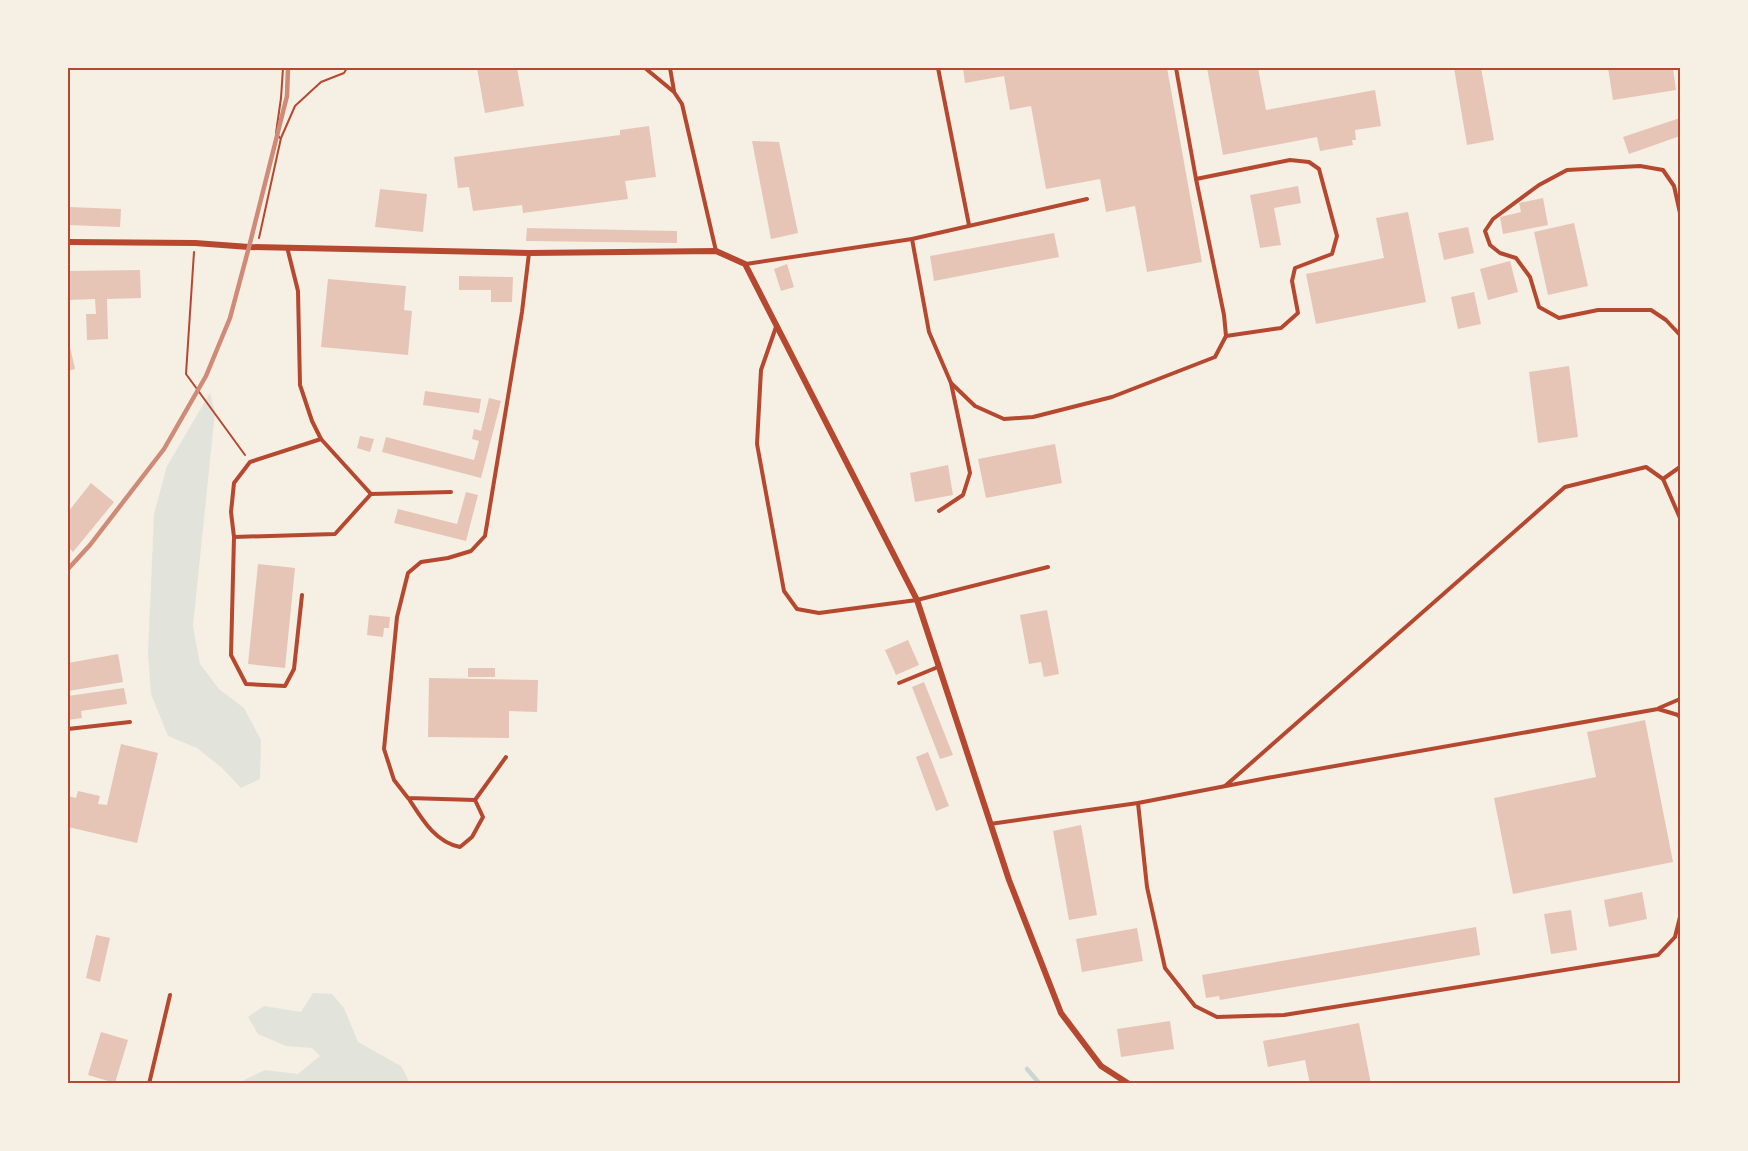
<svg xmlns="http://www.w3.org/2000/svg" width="1748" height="1151" viewBox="0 0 1748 1151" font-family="Barlow,sans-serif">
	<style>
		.green { fill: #e2e4dc }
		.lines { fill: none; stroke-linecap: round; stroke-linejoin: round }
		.stream { stroke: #c9d6d2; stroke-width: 4.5 }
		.building { fill: #e6c5b7 }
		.path { stroke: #b5482f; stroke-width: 2 }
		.service { stroke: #b5482f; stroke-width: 4 }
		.minor { stroke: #b5482f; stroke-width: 6 }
		.rail { stroke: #cf8b77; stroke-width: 4.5 }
		.neatline { fill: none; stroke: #b5482f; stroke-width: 2 }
	</style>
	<rect width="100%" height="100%" fill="#f6efe4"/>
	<!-- green -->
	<g class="green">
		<polygon points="210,393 215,412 193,626 200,664 219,689 244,708 261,740 260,779 241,788 222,768 197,748 168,736 151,694 148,653 154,514 167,466"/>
		<polygon points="313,993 332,994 344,1008 358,1042 401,1066 410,1083 238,1083 265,1070 298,1074 320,1056 312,1048 286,1046 258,1034 248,1017 264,1006 301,1012"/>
	</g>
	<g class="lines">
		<!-- stream -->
		<polyline class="stream" points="1027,1069 1040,1084"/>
	</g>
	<!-- building -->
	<g class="building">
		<polygon points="477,68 517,68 524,106 485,113"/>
		<polygon points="963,68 1167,68 1202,262 1147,272 1135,206 1106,212 1100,179 1046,189 1031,106 1010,110 1004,76 965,83"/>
		<polygon points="1207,68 1258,68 1266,110 1375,90 1381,126 1355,130 1356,140 1352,140 1353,145 1320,151 1317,137 1223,155"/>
		<polygon points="1454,68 1481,68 1494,140 1467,145"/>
		<polygon points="1608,68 1673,68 1676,90 1613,100"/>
		<polygon points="1680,118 1680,136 1629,154 1623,137"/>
		<polygon points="649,126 656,177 625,181 628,199 523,213 522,205 473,211 469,187 458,188 454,157 620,135 620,130"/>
		<polygon points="752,141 779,142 798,233 771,239"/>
		<polygon points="1298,186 1301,203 1274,208 1281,245 1260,248 1250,195"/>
		<polygon points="380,189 427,194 423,232 375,227"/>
		<polygon points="1543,198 1548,225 1503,234 1500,217 1521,212 1519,203"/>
		<polygon points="68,207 121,209 120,227 68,225"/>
		<polygon points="1408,212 1426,302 1316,324 1306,274 1384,258 1376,218"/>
		<polygon points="1574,223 1588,286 1548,295 1534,232"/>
		<polygon points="1468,227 1474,253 1444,260 1438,233"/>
		<polygon points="527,228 677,231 677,243 526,241"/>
		<polygon points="1054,233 1059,257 934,281 930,256"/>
		<polygon points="1510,261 1518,292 1488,300 1480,269"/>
		<polygon points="787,264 794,287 781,291 774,269"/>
		<polygon points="140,270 141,298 107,299 108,339 87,340 86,314 96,314 95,299 68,300 68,271"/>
		<polygon points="459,276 513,277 512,302 491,302 491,290 459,290"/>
		<polygon points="328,279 406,286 404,310 412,311 408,355 321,347"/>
		<polygon points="1474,292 1481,324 1458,329 1451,297"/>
		<polygon points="68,338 75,369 68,371"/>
		<polygon points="1569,366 1578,437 1538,443 1529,372"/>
		<polygon points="425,391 481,399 479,413 423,405"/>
		<polygon points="489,398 501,401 481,478 382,452 386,437 474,460 479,441 472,439 474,429 481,431"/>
		<polygon points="360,436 374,439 370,452 357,448"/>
		<polygon points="1055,444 1062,483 986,498 978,459"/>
		<polygon points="948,465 953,495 915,502 910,473"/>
		<polygon points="91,483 114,502 73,552 68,547 68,512"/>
		<polygon points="466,492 478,495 466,541 394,523 398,509 457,524"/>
		<polygon points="258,564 295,568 285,668 248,664"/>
		<polygon points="1047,610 1059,674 1044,677 1041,662 1029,664 1020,615"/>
		<polygon points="369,615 390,617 389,628 384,628 383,637 367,635"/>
		<polygon points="908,640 919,665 896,675 885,650"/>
		<polygon points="118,654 123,682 68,691 68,663"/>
		<rect x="468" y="668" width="27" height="9"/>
		<polygon points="429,678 538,680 537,712 509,711 509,738 428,737"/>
		<polygon points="924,682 953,755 940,759 912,687"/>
		<polygon points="124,688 127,704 81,711 82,718 68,720 68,696"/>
		<polygon points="1645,720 1673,862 1513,894 1494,798 1596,777 1587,732"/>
		<polygon points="121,744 158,753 137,843 68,827 68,796 76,798 78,791 100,796 98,804 107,805"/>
		<polygon points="928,752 949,806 936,811 916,757"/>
		<polygon points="1081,825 1097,915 1069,920 1053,831"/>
		<polygon points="1642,892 1647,919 1609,927 1604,900"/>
		<polygon points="1571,910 1577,950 1551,954 1544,914"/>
		<polygon points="1476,927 1480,955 1220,1000 1219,996 1206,998 1202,975"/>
		<polygon points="1137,928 1143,961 1082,972 1076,939"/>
		<polygon points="96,935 110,938 100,982 86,978"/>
		<polygon points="1170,1021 1174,1049 1121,1057 1117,1029"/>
		<polygon points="1359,1023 1371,1084 1310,1084 1305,1060 1268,1067 1263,1041"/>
		<polygon points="101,1032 128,1040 115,1083 88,1075"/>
	</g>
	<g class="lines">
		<!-- path -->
		<g class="path">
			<polyline points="280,138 276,133 281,98 283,68"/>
			<polyline points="259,238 281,138 295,106 321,82 344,73 347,68"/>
			<polyline points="194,252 186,374 245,455"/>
		</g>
		<!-- service -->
		<g class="service">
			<polyline points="645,68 674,92 682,104 716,251"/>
			<polyline points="670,68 674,91"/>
			<polyline points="938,68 969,225"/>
			<polyline points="1196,179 1290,160 1309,162 1319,169 1337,236 1332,254 1295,268 1292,281 1298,313 1281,328 1226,336"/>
			<polyline points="1680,213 1674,186 1663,170 1640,166 1567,170 1539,185 1493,219 1485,231 1490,245 1500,253 1516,258 1530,277 1539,307 1559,318 1598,310 1651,310 1666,320 1680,335"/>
			<polyline points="912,239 929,332 951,383 970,473 963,495 939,511"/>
			<polyline points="287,247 298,291 300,385 312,421 321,439 371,494 451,492"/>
			<polyline points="746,264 912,239 1087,199"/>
			<polyline points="776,327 761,370 757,444 784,591 797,609 819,613 917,600 1048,567"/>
			<polyline points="951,383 975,406 1004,419 1033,417 1112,397 1215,357 1226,336 1224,315 1196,179 1176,68"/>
			<polyline points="1663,479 1680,467"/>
			<polyline points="234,537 335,534 371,494"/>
			<polyline points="302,595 294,669 285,686 246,684 231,655 234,537 231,512 234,483 250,462 321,439"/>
			<polyline points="899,683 938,667"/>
			<polyline points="1659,708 1680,699"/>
			<polyline points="68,729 130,722"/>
			<polyline points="506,757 475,800 408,798 394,780 384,749 397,617 408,573 421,562 448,558 471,551 485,536 522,312 529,253"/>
			<polyline points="1225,786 1565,487 1646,467 1663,479 1680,518"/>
			<path d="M409,799C422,819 435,842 460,847L472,837L483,817L475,800"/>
			<polyline points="1138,803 1147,887 1165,968 1195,1006 1217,1017 1284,1015 1658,955 1675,937 1680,917"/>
			<polyline points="990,824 1138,803 1267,778 1658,709 1678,715 1680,718"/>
			<polyline points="149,1084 170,995"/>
		</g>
		<!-- minor -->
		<polyline class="minor" points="68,242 195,243 249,247 529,253 716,251 745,264 917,600 1009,880 1061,1013 1101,1066 1129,1084"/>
		<!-- rail -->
		<polyline class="rail" points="68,569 90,545 164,449 206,376 230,318 249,247 287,96 288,68"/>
	</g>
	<!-- border -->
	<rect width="1748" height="1151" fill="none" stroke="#f6efe4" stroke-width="138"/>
	<rect x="69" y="69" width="1610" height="1013" class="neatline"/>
</svg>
